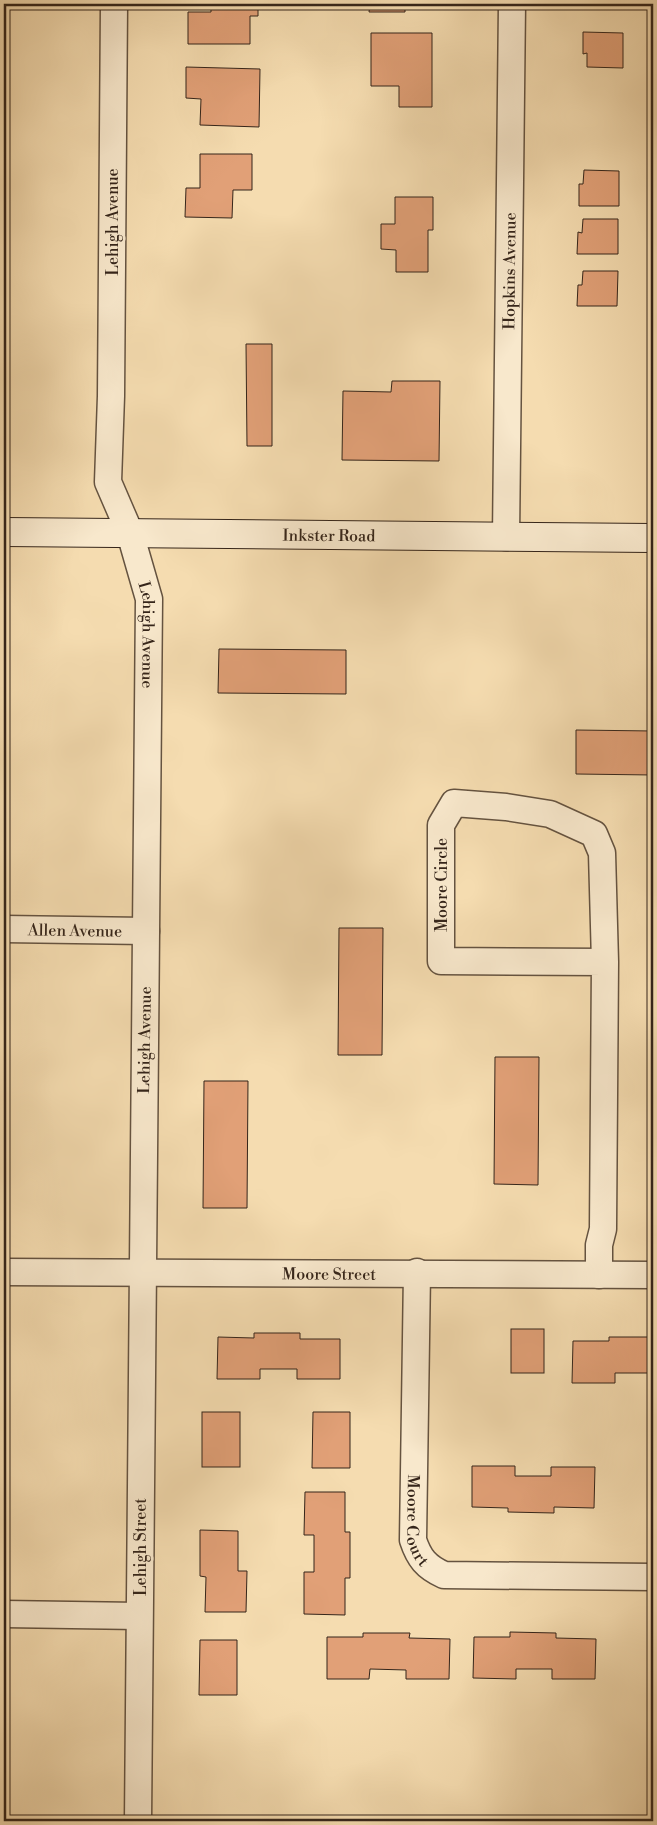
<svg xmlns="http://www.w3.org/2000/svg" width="657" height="1825" viewBox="0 0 657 1825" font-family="'Libre Bodoni',serif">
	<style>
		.building { fill: #e1a077; stroke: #35251a }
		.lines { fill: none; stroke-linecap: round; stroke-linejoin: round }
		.street-casing { stroke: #655340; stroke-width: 29 }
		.secondary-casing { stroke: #35251a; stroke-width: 30 }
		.street { stroke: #f8e8cc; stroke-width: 26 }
		.secondary { stroke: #f8e8cc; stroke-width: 28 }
		.labels { text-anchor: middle; stroke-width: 5; stroke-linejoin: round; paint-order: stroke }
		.street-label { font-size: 16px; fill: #35251a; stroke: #f8e8cc }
	</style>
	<rect width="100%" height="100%" fill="#f5dcb0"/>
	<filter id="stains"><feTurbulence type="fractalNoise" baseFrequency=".004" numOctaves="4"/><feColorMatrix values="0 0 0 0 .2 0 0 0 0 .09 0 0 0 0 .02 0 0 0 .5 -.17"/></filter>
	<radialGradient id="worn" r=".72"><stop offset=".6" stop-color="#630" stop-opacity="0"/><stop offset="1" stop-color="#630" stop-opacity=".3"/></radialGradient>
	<!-- building -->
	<g class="building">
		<polygon points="216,4 258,4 258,16 250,16 250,44 188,44 188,12 211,12 211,5"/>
		<polygon points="370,4 405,4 405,12 369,12"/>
		<polygon points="583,32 623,33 623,68 587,67 587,53 583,54"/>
		<polygon points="371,33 432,33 432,107 399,107 399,86 371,86"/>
		<polygon points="186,67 260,69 259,127 200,125 201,99 186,98"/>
		<polygon points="200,154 252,154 252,190 233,190 232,218 185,217 186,188 200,188"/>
		<polygon points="584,170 619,171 619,206 579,206 579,184 583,184"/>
		<polygon points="395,197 433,197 433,230 428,230 428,272 396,272 396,250 381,249 381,224 395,224"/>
		<polygon points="583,219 618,219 618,254 577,254 578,232 582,233"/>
		<polygon points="583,271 618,271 617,306 577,306 578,285 582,285"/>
		<polygon points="246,344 272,344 272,446 247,446"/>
		<polygon points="392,381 440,381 439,461 342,460 343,391 391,392"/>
		<polygon points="219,649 346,650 346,694 218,693"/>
		<polygon points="576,730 653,731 653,775 576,774"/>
		<polygon points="339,928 383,928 382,1055 338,1055"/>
		<polygon points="495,1057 539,1057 538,1185 494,1184"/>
		<polygon points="204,1081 248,1081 247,1208 203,1208"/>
		<rect x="511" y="1329" width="33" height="44"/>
		<polygon points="254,1333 300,1333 300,1339 340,1339 340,1379 297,1379 297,1369 260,1369 260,1379 217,1379 218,1337 254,1338"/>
		<polygon points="609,1337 653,1337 653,1383 651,1373 615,1373 615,1383 572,1383 573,1341 609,1341"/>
		<rect x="202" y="1412" width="38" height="55"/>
		<polygon points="313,1412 350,1412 350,1468 312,1468"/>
		<polygon points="472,1466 515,1466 515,1476 551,1476 551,1467 595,1467 594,1508 554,1507 554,1513 508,1512 508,1508 472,1507"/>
		<polygon points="305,1492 345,1492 345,1532 350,1532 350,1578 345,1578 345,1615 304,1614 304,1572 314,1572 314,1535 304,1535"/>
		<polygon points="200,1530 238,1531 238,1571 247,1571 246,1612 205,1612 206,1577 200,1576"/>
		<polygon points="510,1632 556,1633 556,1638 596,1639 595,1679 552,1679 552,1669 516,1669 516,1679 473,1678 474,1637 510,1637"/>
		<polygon points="363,1633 410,1633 409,1638 450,1639 449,1679 406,1679 406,1670 370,1669 369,1679 327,1679 327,1637 363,1637"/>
		<polygon points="200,1640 237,1640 237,1695 199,1695"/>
		<rect x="4" y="1677" width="2" height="40"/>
	</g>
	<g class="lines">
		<defs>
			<g id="street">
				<path id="s1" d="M114,4L111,396L108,482L130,533L149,599L138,1821"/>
				<path id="s2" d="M506,537L512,4"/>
				<path id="s3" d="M4,929L146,931"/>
				<path id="s4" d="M4,1272L653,1275"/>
				<path id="s5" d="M417,1272L413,1540C419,1558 426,1567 444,1575L653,1577"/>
				<polyline points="599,1275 599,1245 603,1229 605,962 602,853 594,834 550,814 506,807 454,803 441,825 441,961 605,962"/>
				<polyline points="4,1614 139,1616"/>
			</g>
			<g id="secondary">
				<path id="s6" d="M4,532L653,538"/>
			</g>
		</defs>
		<!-- street casing -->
		<use href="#street" class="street-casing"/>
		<!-- secondary casing -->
		<use href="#secondary" class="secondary-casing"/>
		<!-- street -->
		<use href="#street" class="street"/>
		<!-- secondary -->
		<use href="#secondary" class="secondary"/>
	</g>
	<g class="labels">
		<!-- street labels -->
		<g class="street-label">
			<text transform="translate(112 222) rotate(-90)" y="6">Lehigh Avenue</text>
			<text dy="6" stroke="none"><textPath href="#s2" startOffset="266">Hopkins Avenue</textPath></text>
			<text dy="6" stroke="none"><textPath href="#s6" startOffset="325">Inkster Road</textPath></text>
			<text dy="6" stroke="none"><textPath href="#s1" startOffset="638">Lehigh Avenue</textPath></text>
			<text transform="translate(441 885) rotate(-90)" y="6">Moore Circle</text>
			<text dy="6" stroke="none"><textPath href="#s3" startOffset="71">Allen Avenue</textPath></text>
			<text transform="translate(144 1040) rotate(-89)" y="6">Lehigh Avenue</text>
			<text dy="6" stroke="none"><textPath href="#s4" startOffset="325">Moore Street</textPath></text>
			<text dy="6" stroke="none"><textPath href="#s5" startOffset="249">Moore Court</textPath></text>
			<text transform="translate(140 1547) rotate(-90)" y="6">Lehigh Street</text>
		</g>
	</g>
	<!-- margin -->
	<rect width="657" height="1825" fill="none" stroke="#f5dcb0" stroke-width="20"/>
	<rect x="5" y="5" width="647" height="1815" fill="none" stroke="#35251a" stroke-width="2.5"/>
	<rect x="10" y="10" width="637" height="1805" fill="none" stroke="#35251a"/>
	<rect width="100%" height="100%" filter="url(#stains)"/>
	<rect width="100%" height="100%" fill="url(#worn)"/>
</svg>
